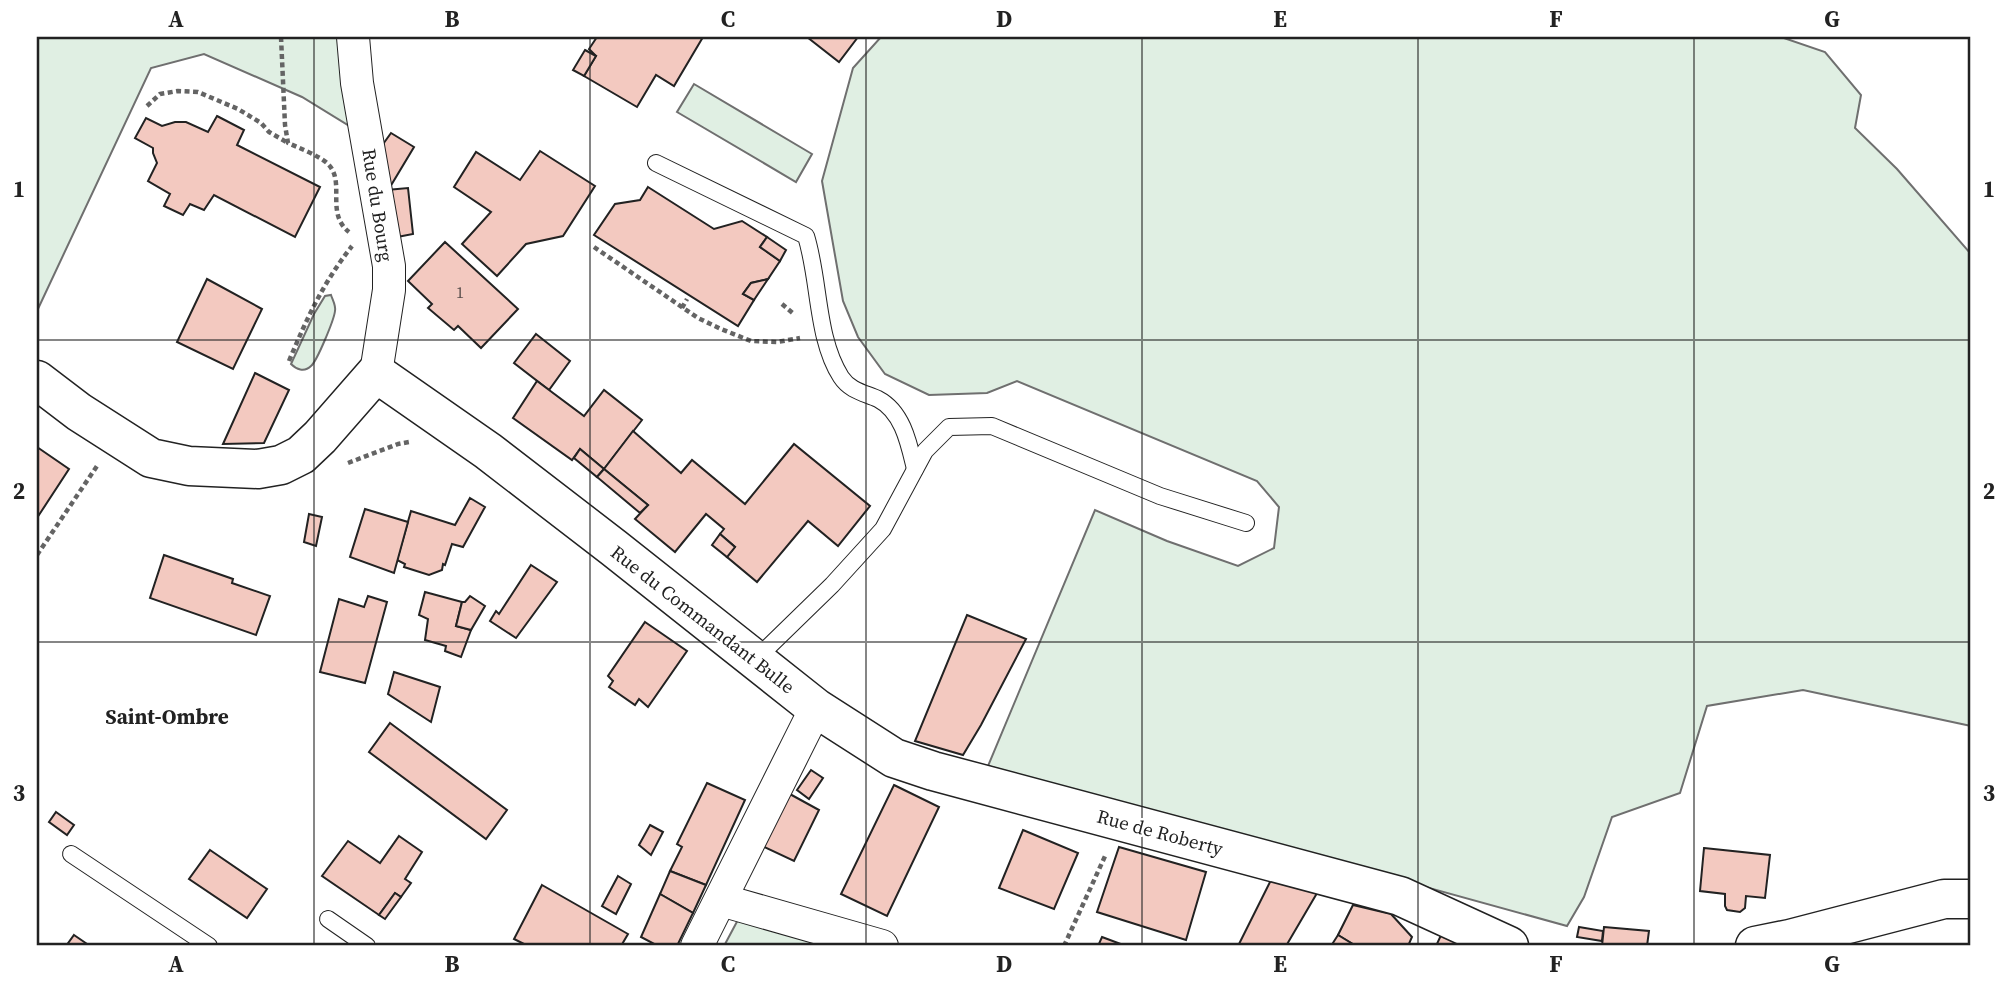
<svg xmlns="http://www.w3.org/2000/svg" width="2008" height="983" viewBox="0 0 2008 983" font-family="'Source Serif 4',serif">
	<style>
		.green { fill: #e0efe3; stroke: #6f6f6f; stroke-width: 2 }
		.building { fill: #f3c9c0; stroke: #222; stroke-width: 2 }
		.lines { fill: none; stroke-linecap: round; stroke-linejoin: round }
		.service-casing { stroke: #222; stroke-width: 18 }
		.minor-casing { stroke: #222; stroke-width: 34 }
		.tertiary-casing { stroke: #222; stroke-width: 41 }
		.path { stroke: #646464; stroke-width: 4.5; stroke-dasharray: 5 3.5; stroke-linecap: butt }
		.service { stroke: #fff; stroke-width: 16 }
		.minor { stroke: #fff; stroke-width: 32 }
		.tertiary { stroke: #fff; stroke-width: 38 }
		.grid { fill: none; stroke: #222; stroke-width: 2; stroke-opacity: 0.55 }
		.labels { text-anchor: middle; stroke-width: 5; stroke-linejoin: round; paint-order: stroke }
		.number-label { font-size: 16px; fill: #564c4a }
		.street-label { font-size: 19px; fill: #222; stroke: #fff }
		.neighbourhood-label { font-size: 21px; font-weight: bold; fill: #222; stroke: #fff }
		.neatline { fill: none; stroke: #222; stroke-width: 2.5 }
		.grid-label { font-size: 23px; text-anchor: middle; font-weight: bold; fill: #222 }
	</style>
	<rect width="100%" height="100%" fill="#fff"/>
	<!-- green -->
	<g class="green">
		<polygon points="37,37 359,37 369,138 302,97 204,54 151,68 37,311"/>
		<polygon points="881,37 1781,37 1825,52 1861,95 1855,128 1897,169 1971,254 1971,726 1803,690 1707,706 1680,793 1612,817 1584,897 1567,926 988,766 1095,510 1167,541 1238,566 1274,548 1279,507 1257,481 1017,381 987,393 929,395 885,374 858,337 843,301 822,181 853,68"/>
		<polygon points="694,84 812,154 796,182 677,112"/>
		<path d="M331,295C333,301 336,305 335,311C334,320 317,361 311,366C304,373 296,369 291,364L314,314L325,296Z"/>
		<polygon points="740,916 832,946 724,946"/>
	</g>
	<!-- building -->
	<g class="building">
		<polygon points="597,37 675,38 703,37 674,86 656,75 637,107 584,76 596,56 589,49"/>
		<polygon points="807,37 858,37 839,62"/>
		<polygon points="585,50 596,56 584,76 573,70"/>
		<polygon points="217,116 244,130 237,145 320,187 295,237 214,195 204,210 190,204 183,215 164,206 170,194 148,181 157,163 153,153 153,148 135,138 146,118 162,126 175,122 186,122 208,132"/>
		<polygon points="391,133 414,147 390,187 381,147"/>
		<polygon points="540,151 595,186 563,236 526,244 497,276 462,244 491,212 454,187 476,152 520,180"/>
		<polygon points="648,187 714,229 742,221 767,237 760,247 780,261 768,279 751,283 743,294 754,300 738,326 594,235 615,204 640,200"/>
		<polygon points="408,188 413,234 392,238 387,190"/>
		<polygon points="767,237 786,250 780,261 760,247"/>
		<polygon points="445,242 518,309 481,348 458,326 454,330 428,308 432,304 408,281"/>
		<polygon points="207,279 262,309 233,369 177,342"/>
		<polygon points="768,279 754,300 743,294 751,283"/>
		<polygon points="536,334 570,361 549,390 514,363"/>
		<polygon points="255,373 289,390 264,443 223,444"/>
		<polygon points="537,381 584,416 604,390 642,420 604,469 580,449 572,460 513,418"/>
		<polygon points="633,431 681,473 692,460 745,504 794,444 870,506 838,546 808,521 757,582 727,557 735,547 720,534 724,529 706,514 675,552 635,519 648,505 604,469"/>
		<polygon points="37,447 69,469 37,518"/>
		<polygon points="580,449 604,469 597,477 574,458"/>
		<polygon points="604,469 648,505 640,513 597,477"/>
		<polygon points="470,498 485,507 463,547 452,544 445,565 443,564 442,570 429,575 404,567 405,564 397,560 411,511 455,525"/>
		<polygon points="365,509 408,522 394,573 350,557"/>
		<polygon points="309,514 322,517 316,546 304,542"/>
		<polygon points="720,534 735,547 727,557 712,545"/>
		<polygon points="164,555 233,579 232,583 270,596 256,635 150,598"/>
		<polygon points="531,565 557,582 516,638 490,621 496,611 499,614"/>
		<polygon points="425,592 462,602 456,626 471,630 461,657 445,651 446,646 425,640 428,619 419,615"/>
		<polygon points="368,596 387,602 365,683 320,672 339,599 364,607"/>
		<polygon points="470,596 485,606 471,630 456,626 462,602 465,602"/>
		<polygon points="967,615 1026,639 981,725 963,755 915,741"/>
		<polygon points="645,622 687,651 648,707 639,699 635,705 609,687 613,681 608,676"/>
		<polygon points="394,672 440,687 431,722 388,694"/>
		<polygon points="390,723 507,810 486,839 369,752"/>
		<polygon points="811,770 823,778 809,799 797,790"/>
		<polygon points="707,783 745,800 706,885 670,871 682,847 677,844"/>
		<polygon points="894,785 939,807 887,916 841,894"/>
		<polygon points="788,793 819,810 794,861 762,846"/>
		<polygon points="56,812 74,825 67,835 49,822"/>
		<polygon points="650,825 663,832 651,855 639,845"/>
		<polygon points="1023,830 1078,853 1054,909 999,888"/>
		<polygon points="399,836 422,852 405,879 411,883 401,897 395,893 379,915 322,876 348,841 380,863"/>
		<polygon points="1119,847 1206,872 1186,940 1097,912"/>
		<polygon points="1704,848 1770,855 1765,898 1746,896 1745,908 1740,912 1727,910 1725,906 1725,894 1700,891"/>
		<polygon points="210,850 267,889 247,918 189,879"/>
		<polygon points="670,871 706,885 693,913 660,894"/>
		<polygon points="1275,872 1320,888 1286,946 1238,946"/>
		<polygon points="618,876 631,884 616,914 602,906"/>
		<polygon points="542,885 628,934 621,946 528,946 514,939"/>
		<polygon points="395,893 401,897 385,919 379,915"/>
		<polygon points="660,894 693,913 677,946 658,946 641,937"/>
		<polygon points="1353,905 1391,914 1412,937 1408,946 1356,946 1338,935"/>
		<polygon points="1579,927 1603,931 1602,941 1577,937"/>
		<polygon points="1604,927 1649,931 1647,946 1602,946"/>
		<polygon points="1442,933 1479,946 1436,946"/>
		<polygon points="74,935 90,946 66,946"/>
		<polygon points="1338,935 1356,946 1331,946"/>
		<polygon points="1102,937 1126,946 1098,946"/>
	</g>
	<g class="lines">
		<defs>
			<g id="service">
				<path d="M656,163L806,236C820,281 816,338 841,377C850,391 865,393 878,399C903,412 909,444 915,469"/>
				<polyline points="755,660 832,585 883,529 925,451 949,427 992,426 1160,496 1246,523"/>
				<polyline points="71,854 209,946"/>
				<polyline points="328,919 367,946"/>
			</g>
			<g id="minor">
				<polyline points="353,37 357,83 389,266 389,290 376,373"/>
				<polyline points="721,900 882,946"/>
				<polyline points="697,946 816,708"/>
			</g>
			<g id="tertiary">
				<polyline points="37,380 79,412 151,458 189,466 258,469 281,465 301,455 320,437 376,373 488,451 614,548 816,708 894,758 933,771 1400,896 1509,946"/>
				<polyline points="1755,946 1790,939 1944,899 1971,899"/>
			</g>
		</defs>
		<!-- service casing -->
		<use href="#service" class="service-casing"/>
		<!-- minor casing -->
		<use href="#minor" class="minor-casing"/>
		<!-- tertiary casing -->
		<use href="#tertiary" class="tertiary-casing"/>
		<!-- path -->
		<g class="path">
			<path d="M281,37L285,125L288,143C299,148 320,156 328,164C346,182 325,213 349,232"/>
			<polyline points="147,106 160,94 178,91 198,92 238,109 261,123 269,132 288,143"/>
			<polyline points="594,247 698,318 721,329 751,341 777,342 800,338"/>
			<polyline points="782,304 795,315"/>
			<polyline points="682,308 687,299"/>
			<path d="M289,361C307,318 323,283 352,246"/>
			<polyline points="348,463 398,444 409,442"/>
			<polyline points="37,555 97,466"/>
			<polyline points="1064,946 1106,854"/>
		</g>
		<!-- service -->
		<use href="#service" class="service"/>
		<!-- minor -->
		<use href="#minor" class="minor"/>
		<!-- tertiary -->
		<use href="#tertiary" class="tertiary"/>
	</g>
	<!-- grid -->
	<path class="grid" d="M314,37V946M590,37V946M866,37V946M1142,37V946M1418,37V946M1694,37V946M37,340H1971M37,642H1971"/>
	<g class="labels">
		<!-- number labels -->
		<g class="number-label">
			<text x="460" y="298">1</text>
		</g>
		<!-- street labels -->
		<g class="street-label">
			<text transform="translate(378 205) rotate(81)" y="7">Rue du Bourg</text>
			<text transform="translate(703 619) rotate(38)" y="7">Rue du Commandant Bulle</text>
			<text transform="translate(1160 832) rotate(15)" y="7">Rue de Roberty</text>
		</g>
		<!-- neighbourhood labels -->
		<g class="neighbourhood-label">
			<text x="167" y="724">Saint-Ombre</text>
		</g>
	</g>
	<!-- border -->
	<rect width="2008" height="983" fill="none" stroke="#ffffff" stroke-width="77"/>
	<rect x="38" y="38" width="1931" height="906" class="neatline"/>
	<g class="grid-label">
		<text x="176" y="27">A</text>
		<text x="452" y="27">B</text>
		<text x="728" y="27">C</text>
		<text x="1004" y="27">D</text>
		<text x="1280" y="27">E</text>
		<text x="1556" y="27">F</text>
		<text x="1832" y="27">G</text>
		<text x="19" y="197">1</text>
		<text x="1989" y="197">1</text>
		<text x="19" y="499">2</text>
		<text x="1989" y="499">2</text>
		<text x="19" y="801">3</text>
		<text x="1989" y="801">3</text>
		<text x="176" y="972">A</text>
		<text x="452" y="972">B</text>
		<text x="728" y="972">C</text>
		<text x="1004" y="972">D</text>
		<text x="1280" y="972">E</text>
		<text x="1556" y="972">F</text>
		<text x="1832" y="972">G</text>
	</g>
</svg>
